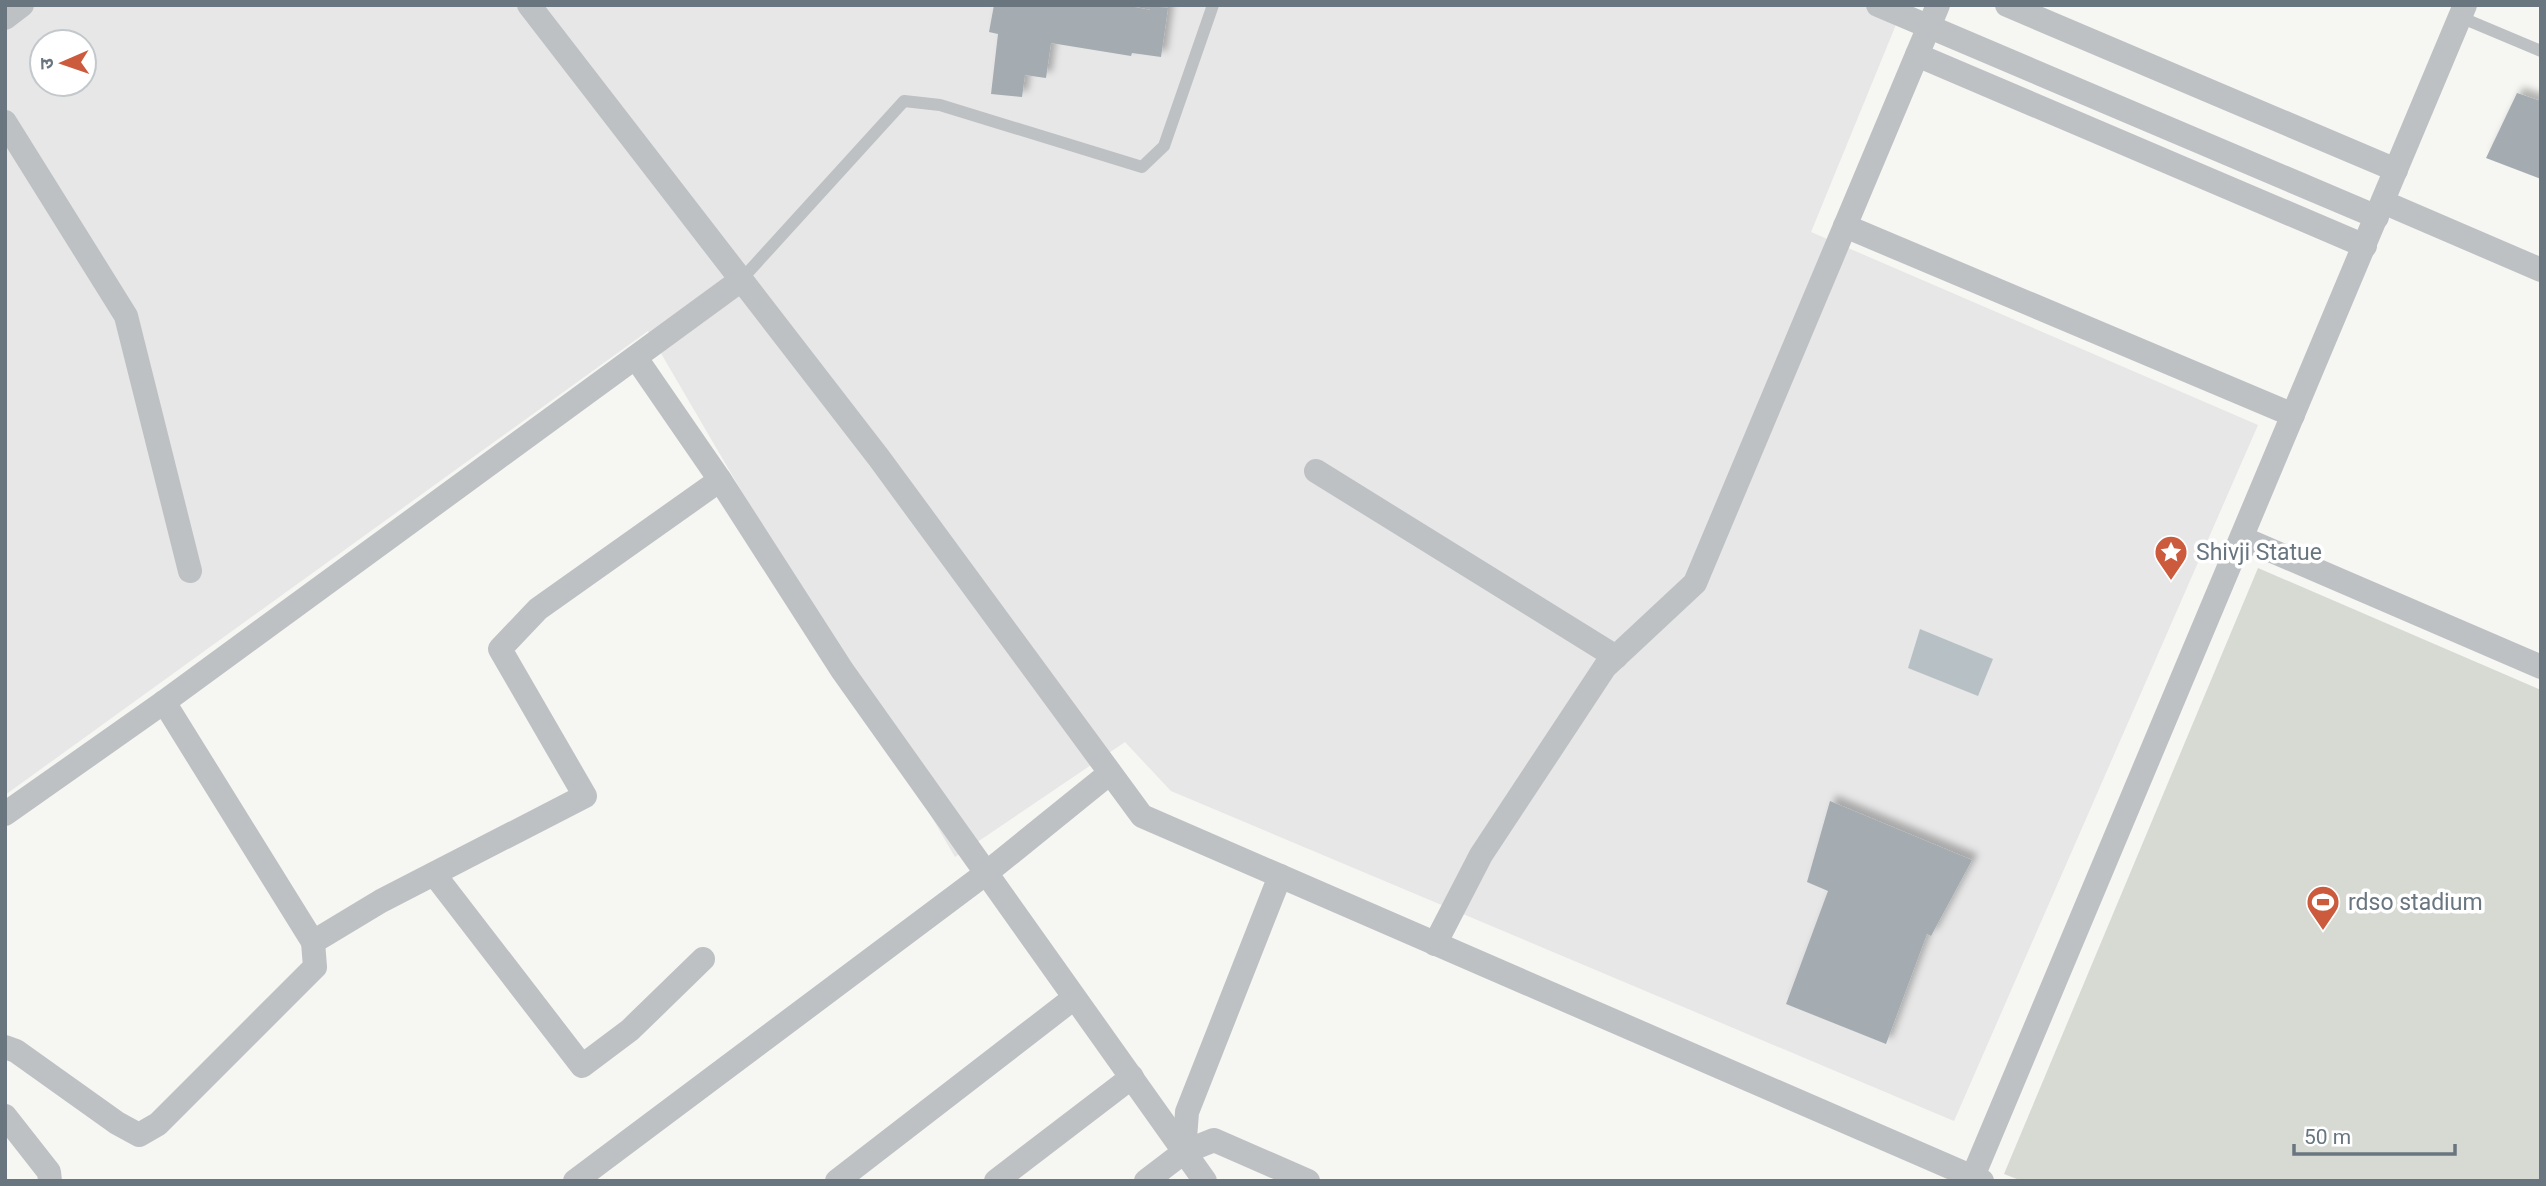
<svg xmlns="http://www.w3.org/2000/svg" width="2546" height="1186" viewBox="0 0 2546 1186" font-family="Roboto,'Noto Sans Devanagari',sans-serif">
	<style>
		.built { fill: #e6e7e6; fill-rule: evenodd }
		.green { fill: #d6dad3 }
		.water { fill: #b7c1c5 }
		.building { fill: #a5acb1; filter: url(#shadow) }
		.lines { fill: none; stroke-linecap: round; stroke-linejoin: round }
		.lane { stroke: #bdc1c4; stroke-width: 12 }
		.street { stroke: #bdc1c4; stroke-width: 24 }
		.labels { text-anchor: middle; stroke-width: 7; stroke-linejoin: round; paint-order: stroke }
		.poi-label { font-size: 23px; fill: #697680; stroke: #fff; text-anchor: start }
	</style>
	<defs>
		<filter id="shadow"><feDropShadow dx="6" dy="-6" stdDeviation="3.5" flood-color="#0004"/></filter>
	</defs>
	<rect width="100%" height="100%" fill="#f6f6f3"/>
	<!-- built -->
	<path class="built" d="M5,5H1904L1811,232L2258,425L1954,1121L1171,791L1125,742L955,857L648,331L5,795ZM42,42H84V84H42Z"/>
	<!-- green -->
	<polygon class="green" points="2258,568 2541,690 2541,1181 2022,1181 2004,1174"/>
	<!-- water -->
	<polygon class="water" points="1920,629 1993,659 1978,696 1908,668"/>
	<!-- building -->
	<g class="building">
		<polygon points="994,5 1124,5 1150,10 1150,6 1168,8 1161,57 1132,53 1131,56 1051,43 1046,78 1025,75 1022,97 991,94 998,34 989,32"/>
		<polygon points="2517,93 2541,101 2541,179 2486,158"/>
		<polygon points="1830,801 1972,860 1931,936 1927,934 1886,1044 1786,1004 1828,891 1807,882"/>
	</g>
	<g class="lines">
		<!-- lane -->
		<g class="lane">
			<polyline points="2460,17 2541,51"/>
			<polyline points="741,280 904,101 940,105 1142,167 1164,146 1213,5"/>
		</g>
		<!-- street -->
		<g class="street">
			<polyline points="529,5 879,458 1142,816 1982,1181"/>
			<polyline points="1878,5 2377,217"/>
			<polyline points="2007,5 2396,170"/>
			<polyline points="5,18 22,5"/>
			<polyline points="1917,55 2365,246"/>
			<polyline points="5,122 126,316 190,571"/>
			<polyline points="2383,202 2541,270"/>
			<polyline points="1845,226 2293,415"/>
			<polyline points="1316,471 1616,657"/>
			<polyline points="720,480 842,670 1205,1181"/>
			<polyline points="2242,538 2541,667"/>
			<polyline points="164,702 313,942 381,901 585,796 500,649 538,609 720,480 636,358"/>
			<polyline points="5,814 164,702 741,280"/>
			<polyline points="434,874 582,1066 630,1030 703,959"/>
			<polyline points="1435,944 1481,855 1605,667 1695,583 1938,5"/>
			<polyline points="5,1047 16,1051 117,1123 139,1135 158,1124 315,967 313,942"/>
			<polyline points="5,1116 49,1172 50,1181"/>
			<polyline points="1184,1152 1187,1112 1280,876"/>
			<polyline points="575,1181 985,874 1110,773"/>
			<polyline points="837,1181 1074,998"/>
			<polyline points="996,1181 1132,1077"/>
			<polyline points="1146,1181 1184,1152 1214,1140 1308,1181"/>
			<polyline points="1971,1181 2465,5"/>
		</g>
	</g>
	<!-- icons -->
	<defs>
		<symbol id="sight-pin" viewBox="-11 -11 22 30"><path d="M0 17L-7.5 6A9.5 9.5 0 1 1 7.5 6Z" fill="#cc5a3d" stroke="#fff"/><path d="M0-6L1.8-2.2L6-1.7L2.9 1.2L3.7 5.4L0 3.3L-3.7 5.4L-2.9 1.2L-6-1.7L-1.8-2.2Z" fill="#fff"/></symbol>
		<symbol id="stadium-pin" viewBox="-11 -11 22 30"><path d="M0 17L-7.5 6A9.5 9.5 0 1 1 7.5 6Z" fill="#cc5a3d" stroke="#fff"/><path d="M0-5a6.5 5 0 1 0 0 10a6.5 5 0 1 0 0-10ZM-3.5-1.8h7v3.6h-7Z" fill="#fff"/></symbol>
	</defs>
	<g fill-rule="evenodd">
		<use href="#sight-pin" x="2152" y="533" width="38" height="52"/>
		<use href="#stadium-pin" x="2304" y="883" width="38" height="52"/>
	</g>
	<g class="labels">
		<!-- poi labels -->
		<g class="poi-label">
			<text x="2196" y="560">Shivji Statue</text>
			<text x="2348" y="910">rdso stadium</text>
		</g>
	</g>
	<!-- border -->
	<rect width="2546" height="1186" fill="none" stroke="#697680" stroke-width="14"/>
	<!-- north arrow -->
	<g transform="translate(63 63) rotate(268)"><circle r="33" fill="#ffffff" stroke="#c3c8cc" stroke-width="2"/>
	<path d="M0-5L12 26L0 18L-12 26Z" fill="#cc5a3d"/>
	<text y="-10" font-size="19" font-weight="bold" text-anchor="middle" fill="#697680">उ</text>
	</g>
	<!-- scale -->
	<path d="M2294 1144v10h161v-10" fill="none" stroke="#697680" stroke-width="3.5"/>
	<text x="2304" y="1144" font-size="21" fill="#697680" stroke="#ffffff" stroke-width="5" paint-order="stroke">50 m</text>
</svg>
